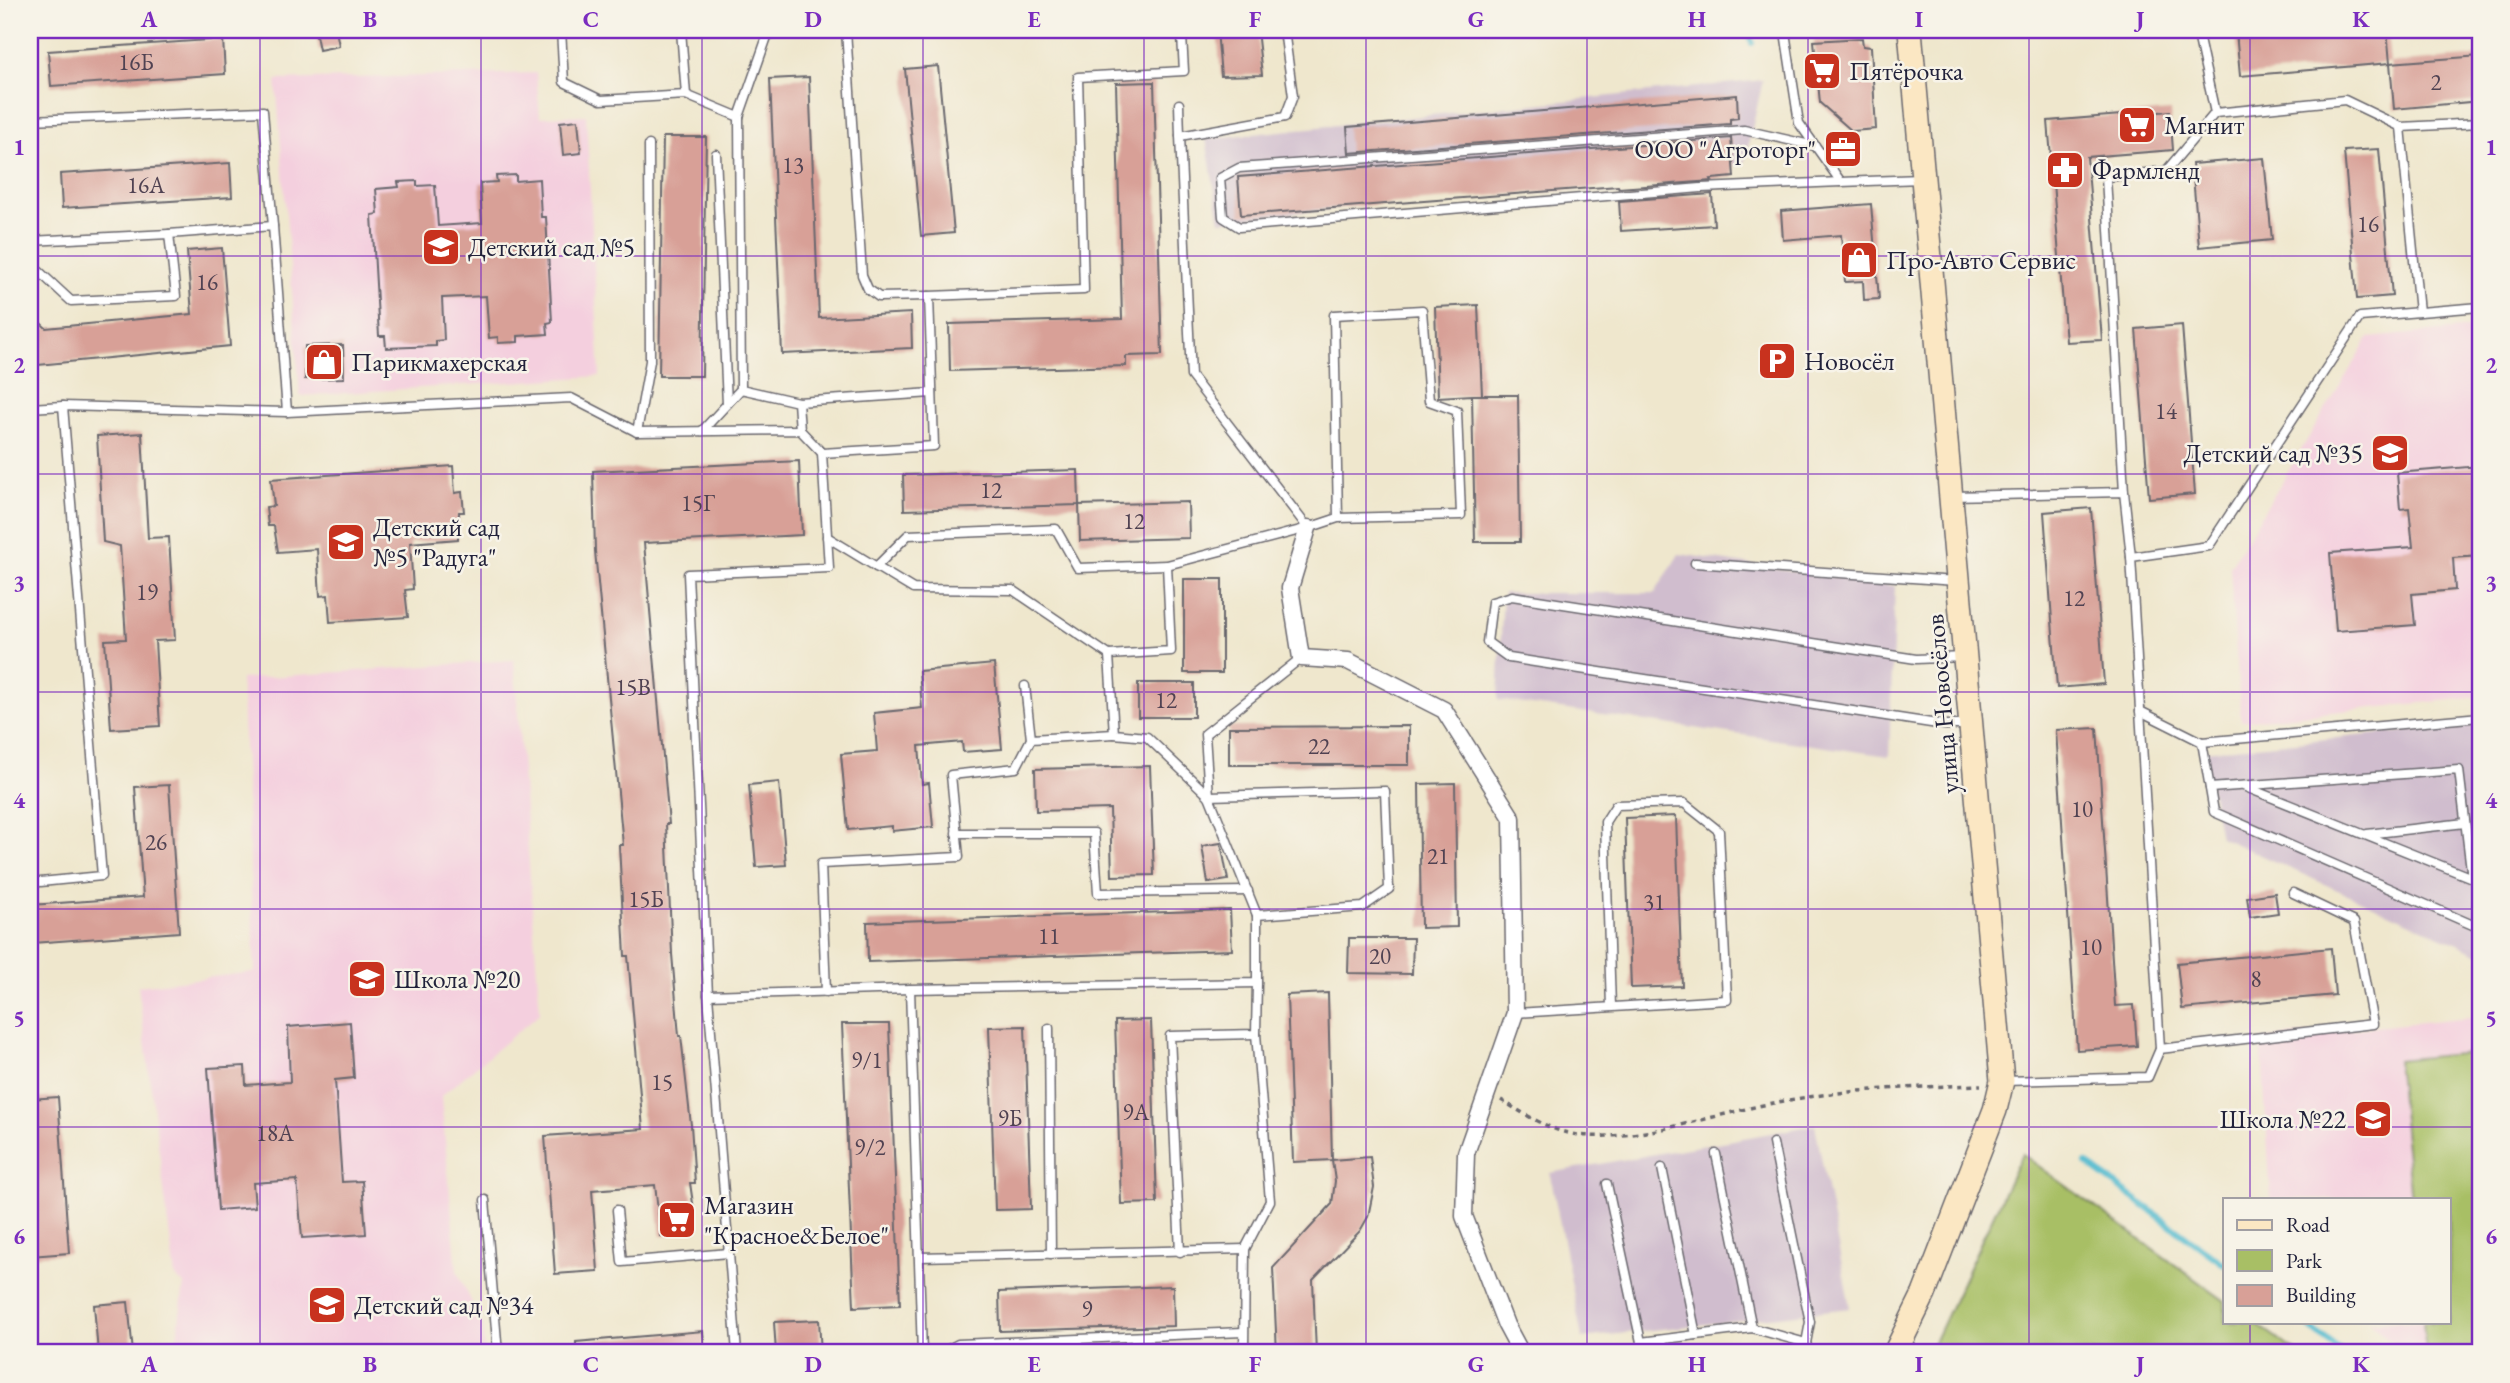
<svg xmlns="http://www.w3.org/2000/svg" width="2510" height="1383" viewBox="0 0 2510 1383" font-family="'EB Garamond',serif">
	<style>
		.built { fill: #f4cfde }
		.industrial { fill: #d0bdce }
		.green { fill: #a8bf65; stroke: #657050; stroke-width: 2 }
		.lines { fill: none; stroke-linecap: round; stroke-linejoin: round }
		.stream { stroke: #52bbcf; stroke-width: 6 }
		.building { fill: #d8a097 }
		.lane-casing { stroke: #6a676e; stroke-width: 11 }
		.street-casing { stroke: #6a676e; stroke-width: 19 }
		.secondary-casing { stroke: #6a676e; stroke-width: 26 }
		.path { stroke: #6a676e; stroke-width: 3.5; stroke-dasharray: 5 5; stroke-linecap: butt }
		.lane { stroke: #fff; stroke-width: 8 }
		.street { stroke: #fff; stroke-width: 16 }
		.secondary { stroke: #fbe7c3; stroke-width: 23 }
		.grid { fill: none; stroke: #7b2cbf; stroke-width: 2; stroke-opacity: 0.55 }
		.labels { text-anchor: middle; stroke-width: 5; stroke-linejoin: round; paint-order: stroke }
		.number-label { font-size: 23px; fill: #504252 }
		.poi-label { font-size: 26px; fill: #22223b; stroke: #f7f3e8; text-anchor: start }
		.street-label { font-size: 26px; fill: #22223b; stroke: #f7f3e8 }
		.neatline { fill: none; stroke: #7b2cbf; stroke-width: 2.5 }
		.grid-label { font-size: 23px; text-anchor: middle; font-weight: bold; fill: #7b2cbf }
	</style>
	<rect width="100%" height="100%" fill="#f7f3e8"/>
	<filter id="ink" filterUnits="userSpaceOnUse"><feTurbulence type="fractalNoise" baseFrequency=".0143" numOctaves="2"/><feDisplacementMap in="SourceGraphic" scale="14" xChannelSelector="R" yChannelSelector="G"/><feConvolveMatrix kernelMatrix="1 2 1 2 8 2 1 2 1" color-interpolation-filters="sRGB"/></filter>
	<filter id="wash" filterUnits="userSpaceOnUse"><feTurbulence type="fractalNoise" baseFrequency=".00686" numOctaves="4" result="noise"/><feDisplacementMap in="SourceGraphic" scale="28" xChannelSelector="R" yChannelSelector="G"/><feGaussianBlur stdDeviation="1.57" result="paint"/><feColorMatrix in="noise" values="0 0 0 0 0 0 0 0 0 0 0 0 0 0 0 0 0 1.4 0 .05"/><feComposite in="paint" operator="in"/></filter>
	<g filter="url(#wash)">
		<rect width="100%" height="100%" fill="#efe7cd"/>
		<!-- built -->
		<g class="built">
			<polygon points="536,73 540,117 586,115 600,376 300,396 276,80"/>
			<polygon points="2480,327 2480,697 2241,721 2230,567 2369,338"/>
			<polygon points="514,660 540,1013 441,1096 457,1271 483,1326 484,1353 175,1353 184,1284 175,1277 138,986 255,972 241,679"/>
			<polygon points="2480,1016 2480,1353 2409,1353 2391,1342 2370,1322 2449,1322 2449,1199 2271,1199 2261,1039"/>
		</g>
		<!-- industrial -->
		<g class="industrial">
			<polygon points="1763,80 1744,164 1220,221 1206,139"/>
			<polygon points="1679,554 1895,586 1889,756 1498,700 1503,593 1655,593"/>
			<polygon points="2480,724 2480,954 2220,837 2204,751"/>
			<polygon points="1815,1125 1850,1308 1582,1338 1550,1173"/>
		</g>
		<!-- green -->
		<g class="green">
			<polygon points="2480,1052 2480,1353 2426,1353 2423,1322 2449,1322 2449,1199 2411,1199 2397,1060"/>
			<polygon points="2022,1154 2225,1301 2225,1322 2254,1322 2298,1353 1929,1353"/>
		</g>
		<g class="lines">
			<!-- stream -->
			<g class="stream">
				<polyline points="1748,30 1752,43"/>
				<polyline points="2086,1163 2225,1265"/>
				<polyline points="2302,1322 2344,1353"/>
			</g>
		</g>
		<g id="blocks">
			<!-- building -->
			<g class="building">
				<polygon points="315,30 336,30 339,46 319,50"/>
				<polygon points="1217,30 1257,30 1262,75 1221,76"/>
				<polygon points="2257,30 2387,30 2390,63 2240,76 2236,32"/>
				<polygon points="1862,38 1863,46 1871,47 1876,129 1852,131 1820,103 1814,41"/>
				<polygon points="223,39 225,74 51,86 48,51"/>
				<polygon points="2480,56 2480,101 2394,109 2390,63"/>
				<polygon points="938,66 954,233 921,236 905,69"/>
				<polygon points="809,77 819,318 911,313 912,348 782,354 770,79"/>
				<polygon points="1154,82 1162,355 1126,356 1126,366 950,371 949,324 1122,319 1116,83"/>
				<polygon points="1737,95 1738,118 1730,119 1730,124 1349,153 1347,127"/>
				<polygon points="2170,111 2173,150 2087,157 2102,340 2066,342 2048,121"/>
				<polygon points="578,120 581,153 563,155 560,122"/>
				<polygon points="663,137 706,137 702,376 659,376"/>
				<polygon points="1731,138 1734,177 1711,179 1712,181 1619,188 1618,186 1241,215 1238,177"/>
				<polygon points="2379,149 2392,296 2357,299 2344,151"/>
				<polygon points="2264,158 2272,240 2199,247 2192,164"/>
				<polygon points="230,163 232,197 62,208 60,174"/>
				<polygon points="516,175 516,181 539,179 541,217 546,217 552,322 547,323 548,334 518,336 518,342 498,343 498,337 489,338 486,296 442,298 444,340 436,341 436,346 386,348 385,336 379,336 372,215 378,214 376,189 399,187 398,182 417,181 417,186 435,185 438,226 482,223 480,183 497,182 496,176"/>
				<polygon points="1712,194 1714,225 1621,231 1619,201"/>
				<polygon points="1871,204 1879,299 1864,300 1863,281 1845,282 1841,235 1783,240 1781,211"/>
				<polygon points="222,248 230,346 38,365 30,357 30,313 46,328 192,314 187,251"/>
				<polygon points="1478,305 1482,395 1473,395 1518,395 1520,542 1475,542 1472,395 1438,397 1435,307"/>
				<polygon points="2182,325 2195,494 2149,498 2136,329"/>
				<polygon points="343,345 344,378 305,379 305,346"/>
				<polygon points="142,433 148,538 169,537 175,640 155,641 160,726 111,729 105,640 126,639 120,546 103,542 97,436"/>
				<polygon points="799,461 802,535 644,543 669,824 666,824 672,954 679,1036 681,1036 691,1125 695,1183 690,1183 697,1231 661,1236 655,1185 592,1190 598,1271 555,1274 545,1136 643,1129 628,956 625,956 619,845 623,845 595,551 593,471"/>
				<polygon points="453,466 455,493 462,492 464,512 459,512 458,539 410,543 413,589 405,590 408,617 330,622 328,595 320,596 317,549 278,552 274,526 268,526 266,507 274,506 271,479"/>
				<polygon points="2480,466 2480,556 2453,558 2455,590 2412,594 2415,625 2336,631 2330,553 2413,547 2409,508 2400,509 2397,473"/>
				<polygon points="1078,470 1079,505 904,510 903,475"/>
				<polygon points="1188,502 1189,538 1080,541 1079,505"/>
				<polygon points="2091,508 2104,684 2057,688 2044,512"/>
				<rect x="1184" y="579" width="38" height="94"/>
				<polygon points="994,664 1002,749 963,752 962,742 919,746 922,784 929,783 933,827 892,831 892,826 848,830 841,754 877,751 874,713 922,708 919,671"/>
				<rect x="1138" y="683" width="56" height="34"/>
				<polygon points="1409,726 1409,765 1229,765 1229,727"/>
				<polygon points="2097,728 2115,1006 2134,1005 2137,1046 2077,1050 2056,730"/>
				<polygon points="1150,766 1154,875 1112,876 1110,809 1036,811 1035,769"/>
				<polygon points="779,782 786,865 756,867 749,785"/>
				<polygon points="1455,783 1457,927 1421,928 1419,784"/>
				<polygon points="169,785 179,932 33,943 31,905 143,897 135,787"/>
				<polygon points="1676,816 1682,986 1631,988 1625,818"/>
				<polygon points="1221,843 1228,880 1208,883 1202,846"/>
				<polygon points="2275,893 2278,913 2250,917 2247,897"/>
				<polygon points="1230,910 1232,950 868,962 867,922"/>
				<polygon points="1349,938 1413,938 1412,974 1348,973"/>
				<polygon points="2331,948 2335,995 2182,1009 2177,963"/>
				<polygon points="1328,993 1332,1160 1293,1162 1287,995"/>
				<polygon points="1151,1020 1157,1203 1121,1204 1115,1021"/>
				<polygon points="350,1022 354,1078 335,1080 342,1182 362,1181 366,1234 302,1238 297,1180 253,1183 255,1207 218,1210 208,1068 245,1066 246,1085 290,1082 288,1027"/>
				<polygon points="842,1024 889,1024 900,1305 854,1307"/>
				<polygon points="1025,1026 1031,1209 995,1210 989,1027"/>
				<polygon points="58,1097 69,1253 30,1256 30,1099"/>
				<polygon points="1370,1157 1374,1187 1368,1217 1360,1231 1313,1280 1316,1353 1277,1353 1273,1268 1332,1204 1335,1181 1332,1160"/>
				<polygon points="1173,1286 1174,1326 1000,1331 999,1292"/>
				<polygon points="128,1302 133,1353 98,1353 94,1305"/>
				<polygon points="819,1320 821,1353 776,1353 774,1322"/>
				<polygon points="703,1331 705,1353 576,1353 576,1342"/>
			</g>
		</g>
	</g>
	<g filter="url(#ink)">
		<use href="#blocks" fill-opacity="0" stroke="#6a676e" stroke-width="2"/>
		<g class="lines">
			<defs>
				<g id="lane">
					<polyline points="561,30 564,82 601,100 686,95 739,117 768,34 846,30"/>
					<polyline points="681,30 686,95"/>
					<polyline points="846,30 862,275 868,289 879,297 929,296"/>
					<polyline points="1284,30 1293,96 1285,117 1180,136 1191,376 1308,528"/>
					<polyline points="2197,30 2215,113 2345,100 2401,127 2480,123"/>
					<polyline points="1785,32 1799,123 1841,182 1921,179"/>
					<polyline points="1179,104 1180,136"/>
					<polyline points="739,117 741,389 798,402 800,430"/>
					<polyline points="30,120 263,111 273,226"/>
					<polyline points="2401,127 2419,312"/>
					<polyline points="1815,146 1744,130 1239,168 1220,178 1223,217 1239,227 1701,188 1841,182"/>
					<polyline points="716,154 727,404"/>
					<polyline points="30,241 169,234"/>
					<polyline points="30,263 71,301 176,296 169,234 273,226 287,412"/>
					<polyline points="798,402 932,393"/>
					<polyline points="30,408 63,406"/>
					<polyline points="702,431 741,389"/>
					<polyline points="637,432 650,361 649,145"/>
					<polyline points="2124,492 2106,177 2166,171 2215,113"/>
					<polyline points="1952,496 2124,492 2131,557"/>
					<polyline points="827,537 913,589 1013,590 1109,655"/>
					<polyline points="1695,563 1956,581"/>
					<polyline points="1167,565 1308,528 1338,518 1461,515 1457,411 1429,401 1422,310 1334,315 1338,518"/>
					<polyline points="876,567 908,535 1056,529 1078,568 1167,565 1171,651 1109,655 1114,734 1147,737 1209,796 1257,915"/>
					<polyline points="1963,657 1916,659 1512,596 1492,602 1487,642 1509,658 1944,725 1969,725"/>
					<polyline points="1025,686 1031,739"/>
					<polyline points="2140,711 2202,742 2214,812 2475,926"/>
					<polyline points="2202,742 2480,717"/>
					<polyline points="2210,788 2459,770 2472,878 2243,786"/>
					<polyline points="956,833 1094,833 1098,893 1248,891"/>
					<polyline points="2367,834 2465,823"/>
					<polyline points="30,883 102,876 63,406 287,412 571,398 637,432 800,430 822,453 934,446 929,296 1084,290 1078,77 1184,71 1182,36 1175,30"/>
					<polyline points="826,992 821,864 959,857 951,775 1016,768 1031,739 1114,734"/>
					<polyline points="708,995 910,989"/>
					<polyline points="1515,1013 1727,1000 1719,831 1684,803 1616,805 1605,822 1611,1007"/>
					<polyline points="1049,1028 1051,1254"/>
					<polyline points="2160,1049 2373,1024 2354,922 2293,893"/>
					<polyline points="2004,1081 2148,1077 2160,1049 2131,557 2209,546 2360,317 2480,307"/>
					<polyline points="1773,1143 1810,1322 1806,1343 1809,1353"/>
					<polyline points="1716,1154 1752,1328"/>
					<polyline points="1662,1168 1696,1335"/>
					<polyline points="1607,1184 1641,1342 1752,1328 1806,1343"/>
					<polyline points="485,1200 498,1353"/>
					<polyline points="617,1210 622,1262 729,1253"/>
					<polyline points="1180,1252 1170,1036 1256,1034 1257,983"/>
					<polyline points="920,1257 1245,1249"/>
					<polyline points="737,1353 708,995 688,574 829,568 822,453"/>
					<polyline points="922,1353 910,989 1257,983 1257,915 1363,907 1389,889 1385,791 1209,796 1205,734 1301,658"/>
					<polyline points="941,1353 958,1344 1243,1332"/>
					<polyline points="1244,1353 1245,1249 1270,1201 1256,1034"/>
				</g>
				<polyline id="street" points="1308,528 1290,588 1301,658 1348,661 1444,710 1512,818 1515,1013 1466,1153 1464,1216 1506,1325 1521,1353"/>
				<polyline id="secondary" points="1895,1353 1924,1294 1995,1110 2002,1081 1910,30"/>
			</defs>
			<!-- lane casing -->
			<use href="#lane" class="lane-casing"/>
			<!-- street casing -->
			<use href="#street" class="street-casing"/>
			<!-- secondary casing -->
			<use href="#secondary" class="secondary-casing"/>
			<!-- path -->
			<path class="path" d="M1501,1100C1525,1114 1551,1132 1579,1135C1640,1143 1723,1111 1784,1101C1849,1089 1915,1087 1981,1085"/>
			<!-- lane -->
			<use href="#lane" class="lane"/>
			<!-- street -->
			<use href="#street" class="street"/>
			<!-- secondary -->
			<use href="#secondary" class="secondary"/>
		</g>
	</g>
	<!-- grid -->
	<path class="grid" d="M260,30V1353M481,30V1353M702,30V1353M923,30V1353M1144,30V1353M1366,30V1353M1587,30V1353M1808,30V1353M2029,30V1353M2250,30V1199M30,256H2480M30,474H2480M30,692H2480M30,909H2480M30,1127H2480M2250,1322V1353"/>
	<!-- icons -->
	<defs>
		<symbol id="supermarket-square" viewBox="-11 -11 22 22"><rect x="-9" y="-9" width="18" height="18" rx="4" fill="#c8321e" stroke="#f7f3e8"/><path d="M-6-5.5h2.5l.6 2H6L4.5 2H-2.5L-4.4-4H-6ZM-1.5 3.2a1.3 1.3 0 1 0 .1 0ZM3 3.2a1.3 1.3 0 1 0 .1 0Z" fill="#fff"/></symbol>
		<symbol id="office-square" viewBox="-11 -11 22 22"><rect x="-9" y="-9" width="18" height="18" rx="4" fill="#c8321e" stroke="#f7f3e8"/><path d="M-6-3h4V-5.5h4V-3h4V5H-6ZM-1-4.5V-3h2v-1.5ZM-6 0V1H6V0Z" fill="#fff"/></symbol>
		<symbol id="pharmacy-square" viewBox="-11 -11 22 22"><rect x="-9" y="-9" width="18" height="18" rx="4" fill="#c8321e" stroke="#f7f3e8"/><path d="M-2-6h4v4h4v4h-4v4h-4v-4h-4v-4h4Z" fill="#fff"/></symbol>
		<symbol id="school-square" viewBox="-11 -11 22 22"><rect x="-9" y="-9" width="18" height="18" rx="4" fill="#c8321e" stroke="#f7f3e8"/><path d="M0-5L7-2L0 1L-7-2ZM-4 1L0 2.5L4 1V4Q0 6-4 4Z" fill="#fff"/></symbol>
		<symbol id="shop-square" viewBox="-11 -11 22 22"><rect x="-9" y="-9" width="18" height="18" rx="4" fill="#c8321e" stroke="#f7f3e8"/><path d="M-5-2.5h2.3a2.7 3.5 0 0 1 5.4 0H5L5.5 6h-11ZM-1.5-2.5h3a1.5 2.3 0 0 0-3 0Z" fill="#fff"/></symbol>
		<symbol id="parking-square" viewBox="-11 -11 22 22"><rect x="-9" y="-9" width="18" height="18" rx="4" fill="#c8321e" stroke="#f7f3e8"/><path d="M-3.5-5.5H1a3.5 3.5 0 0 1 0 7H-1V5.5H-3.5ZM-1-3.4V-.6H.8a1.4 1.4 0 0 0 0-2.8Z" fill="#fff"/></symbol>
	</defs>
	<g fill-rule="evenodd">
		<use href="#supermarket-square" x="1800" y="49" width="44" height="44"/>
		<use href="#supermarket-square" x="2115" y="103" width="44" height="44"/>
		<use href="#office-square" x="1821" y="127" width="44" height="44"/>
		<use href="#pharmacy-square" x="2043" y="148" width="44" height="44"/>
		<use href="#school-square" x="419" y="225" width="44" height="44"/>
		<use href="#shop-square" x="1837" y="238" width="44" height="44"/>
		<use href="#parking-square" x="1755" y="339" width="44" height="44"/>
		<use href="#shop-square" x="302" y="340" width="44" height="44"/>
		<use href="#school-square" x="2368" y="431" width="44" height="44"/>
		<use href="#school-square" x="324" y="520" width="44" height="44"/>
		<use href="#school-square" x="345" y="957" width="44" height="44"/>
		<use href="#school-square" x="2351" y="1097" width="44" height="44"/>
		<use href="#supermarket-square" x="655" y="1198" width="44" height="44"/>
		<use href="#school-square" x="305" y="1283" width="44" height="44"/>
	</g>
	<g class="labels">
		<!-- number labels -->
		<g class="number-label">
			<text x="136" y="70">16Б</text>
			<text x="2436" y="90">2</text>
			<text x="793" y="173">13</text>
			<text x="146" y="193">16А</text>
			<text x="2368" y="232">16</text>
			<text x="207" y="290">16</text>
			<text x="2166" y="419">14</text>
			<text x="991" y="498">12</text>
			<text x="698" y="511">15Г</text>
			<text x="1134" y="529">12</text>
			<text x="147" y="600">19</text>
			<text x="2074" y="606">12</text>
			<text x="633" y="695">15В</text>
			<text x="1166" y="708">12</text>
			<text x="1319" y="754">22</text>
			<text x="2082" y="817">10</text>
			<text x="156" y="850">26</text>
			<text x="1438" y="864">21</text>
			<text x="646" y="907">15Б</text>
			<text x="1654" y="910">31</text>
			<text x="1049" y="944">11</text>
			<text x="2091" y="955">10</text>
			<text x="1380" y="964">20</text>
			<text x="2256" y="987">8</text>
			<text x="867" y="1068">9/1</text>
			<text x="662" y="1090">15</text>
			<text x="1136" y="1120">9А</text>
			<text x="1010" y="1126">9Б</text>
			<text x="275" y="1141">18А</text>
			<text x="870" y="1155">9/2</text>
			<text x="1087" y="1317">9</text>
		</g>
		<!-- poi labels -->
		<g class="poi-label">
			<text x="1849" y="80">Пятёрочка</text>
			<text x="2164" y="134">Магнит</text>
			<text x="1816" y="158" text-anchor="end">ООО "Агроторг"</text>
			<text x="2092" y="179">Фармленд</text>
			<text x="468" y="256">Детский сад №5</text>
			<text x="1886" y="269">Про-Авто Сервис</text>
			<text x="1804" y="370">Новосёл</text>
			<text x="351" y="371">Парикмахерская</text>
			<text x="2363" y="462" text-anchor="end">Детский сад №35</text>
			<text x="373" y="536">Детский сад<tspan x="373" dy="30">№5 "Радуга"</tspan></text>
			<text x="394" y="988">Школа №20</text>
			<text x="2346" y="1128" text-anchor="end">Школа №22</text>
			<text x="704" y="1214">Магазин<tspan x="704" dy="30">"Красное&amp;Белое"</tspan></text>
			<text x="354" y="1314">Детский сад №34</text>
		</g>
		<!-- street labels -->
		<g class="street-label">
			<text transform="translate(1942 704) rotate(-95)" y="9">улица Новосёлов</text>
		</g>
	</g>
	<!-- margin -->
	<rect width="2510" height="1383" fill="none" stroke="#f7f3e8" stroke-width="77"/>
	<!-- legend -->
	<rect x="2223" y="1198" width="228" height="126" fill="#f7f3e8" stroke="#a29fa3" stroke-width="2"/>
	<rect x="2237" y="1220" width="35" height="10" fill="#fbe7c3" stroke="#a29fa3" stroke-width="2"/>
	<text x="2286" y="1232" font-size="21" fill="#22223b">Road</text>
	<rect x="2237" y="1250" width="35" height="21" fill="#a8bf65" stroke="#a29fa3" stroke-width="2"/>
	<text x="2286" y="1268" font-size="21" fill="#22223b">Park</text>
	<rect x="2237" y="1285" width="35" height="21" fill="#d8a097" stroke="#a29fa3" stroke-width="2"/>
	<text x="2286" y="1302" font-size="21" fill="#22223b">Building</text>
	<rect x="38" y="38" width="2434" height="1306" class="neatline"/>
	<g class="grid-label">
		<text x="149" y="27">A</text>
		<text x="370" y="27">B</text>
		<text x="591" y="27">C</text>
		<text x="813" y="27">D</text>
		<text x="1034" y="27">E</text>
		<text x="1255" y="27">F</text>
		<text x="1476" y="27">G</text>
		<text x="1697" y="27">H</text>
		<text x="1919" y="27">I</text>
		<text x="2140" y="27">J</text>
		<text x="2361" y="27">K</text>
		<text x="19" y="155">1</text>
		<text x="2491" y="155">1</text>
		<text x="19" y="373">2</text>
		<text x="2491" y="373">2</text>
		<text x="19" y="591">3</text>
		<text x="2491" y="591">3</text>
		<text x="19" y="808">4</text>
		<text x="2491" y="808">4</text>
		<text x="19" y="1026">5</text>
		<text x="2491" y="1026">5</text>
		<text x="19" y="1244">6</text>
		<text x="2491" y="1244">6</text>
		<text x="149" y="1372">A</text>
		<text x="370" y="1372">B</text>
		<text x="591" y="1372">C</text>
		<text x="813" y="1372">D</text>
		<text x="1034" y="1372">E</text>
		<text x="1255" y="1372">F</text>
		<text x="1476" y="1372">G</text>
		<text x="1697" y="1372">H</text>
		<text x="1919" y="1372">I</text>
		<text x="2140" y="1372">J</text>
		<text x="2361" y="1372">K</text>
	</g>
</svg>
